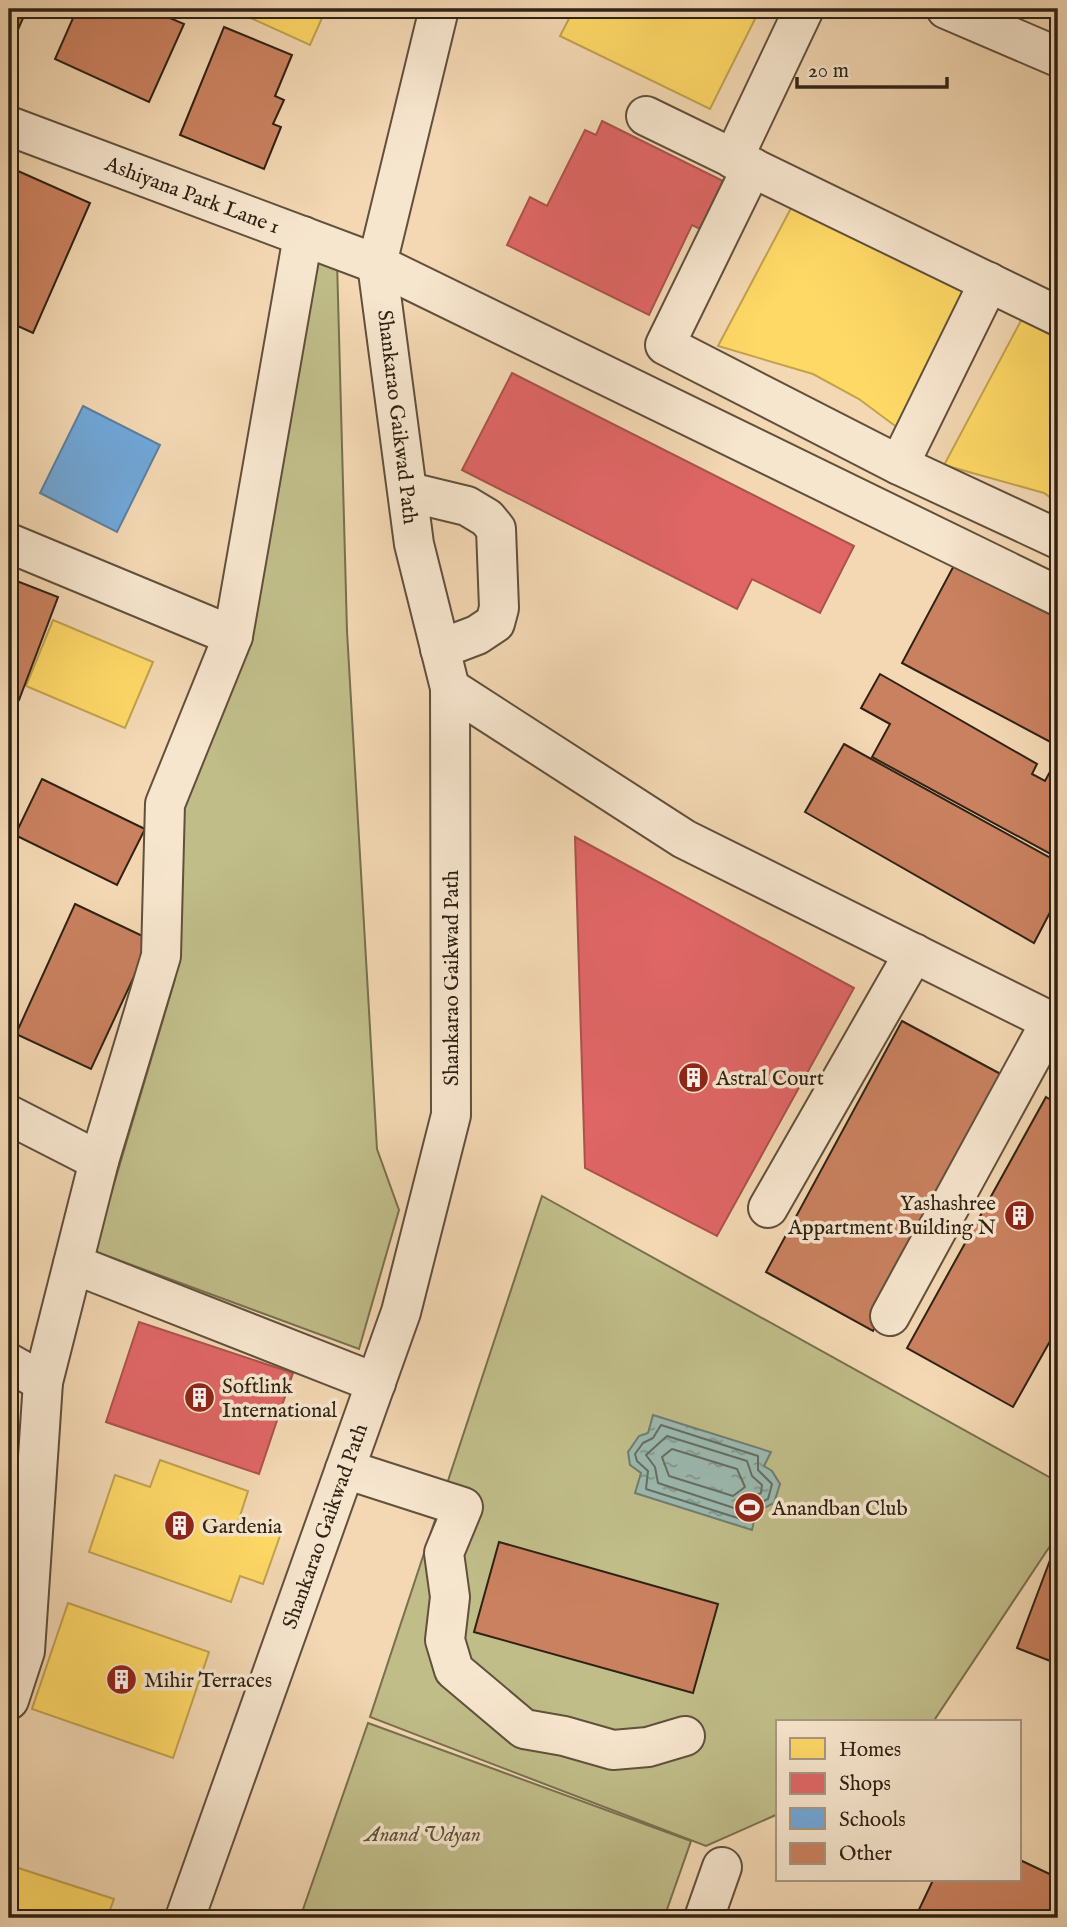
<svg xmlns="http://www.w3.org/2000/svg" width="1067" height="1927" viewBox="0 0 1067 1927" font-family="'IM FELL English',serif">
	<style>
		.green { fill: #c0bd89; stroke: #78704e; stroke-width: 2 }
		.water { fill: url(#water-ripples); stroke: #707d71; stroke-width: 2 }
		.homes { fill: #ffd966; stroke: #c1a24d; stroke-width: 2 }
		.shops { fill: #e06666; stroke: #ab524d; stroke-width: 2 }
		.schools { fill: #6fa8dc; stroke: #5c80a0; stroke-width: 2 }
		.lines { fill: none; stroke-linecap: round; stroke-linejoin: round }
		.shore { stroke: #656e62; stroke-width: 2 }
		.building { fill: #ca815f; stroke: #2f2214; stroke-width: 2 }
		.minor-casing { stroke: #60503c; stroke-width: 42 }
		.minor { stroke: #f7e6ce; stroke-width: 38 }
		.labels { text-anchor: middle; stroke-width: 7; stroke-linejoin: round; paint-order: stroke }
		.street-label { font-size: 21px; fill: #2f2214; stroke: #f7e6ce }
		.poi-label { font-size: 21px; fill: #2f2214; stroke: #f7e6ce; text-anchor: start }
		.park-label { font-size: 21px; font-style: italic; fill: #5a5037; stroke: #f7e6ce }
	</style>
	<defs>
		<pattern id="water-ripples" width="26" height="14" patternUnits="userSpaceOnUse" patternTransform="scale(1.75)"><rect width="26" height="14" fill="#9bb9af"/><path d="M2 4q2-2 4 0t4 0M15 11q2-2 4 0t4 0" fill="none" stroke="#7f968d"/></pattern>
	</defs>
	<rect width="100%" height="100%" fill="#f3d8b3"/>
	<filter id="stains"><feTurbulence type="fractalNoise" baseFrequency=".00286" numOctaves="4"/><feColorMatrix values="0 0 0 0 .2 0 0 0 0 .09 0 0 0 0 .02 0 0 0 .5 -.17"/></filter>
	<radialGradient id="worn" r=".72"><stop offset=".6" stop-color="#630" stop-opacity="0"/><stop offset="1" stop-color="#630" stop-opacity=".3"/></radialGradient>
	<!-- green -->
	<g class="green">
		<polygon points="311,251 337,261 347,631 377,1149 399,1210 359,1349 94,1251 175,979 182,887 177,805"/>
		<polygon points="542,1196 1058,1482 1058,1534 933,1722 778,1722 778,1814 706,1846 370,1717"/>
		<polygon points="368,1723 691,1841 664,1918 300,1918"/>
	</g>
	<!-- water -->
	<polygon class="water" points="653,1415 771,1452 764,1466 772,1471 780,1484 774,1503 756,1512 752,1530 635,1493 641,1473 630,1465 628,1452 639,1436 648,1433"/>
	<!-- homes -->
	<g class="homes">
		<polygon points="231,9 326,9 310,45"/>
		<polygon points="574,9 760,9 710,109 560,36"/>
		<polygon points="798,195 899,260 970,279 902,431 859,399 813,374 718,346"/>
		<polygon points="1024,315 1058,330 1058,503 1044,493 944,465"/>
		<polygon points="53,620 153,662 125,728 26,686"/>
		<polygon points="160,1460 248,1491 239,1519 281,1533 263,1584 240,1576 231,1602 89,1552 115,1475 150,1487"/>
		<polygon points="68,1603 209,1652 173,1758 32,1709"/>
		<polygon points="9,1865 114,1899 107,1918 9,1918"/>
	</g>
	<!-- shops -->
	<g class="shops">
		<polygon points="602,121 723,181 700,229 692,225 649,315 507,245 530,197 547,206 585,130 596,135"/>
		<polygon points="512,373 854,546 820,613 752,579 737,609 462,470"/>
		<polygon points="575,837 854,988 717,1236 585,1168"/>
		<polygon points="139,1322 293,1373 259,1474 106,1422"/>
	</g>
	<!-- schools -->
	<polygon class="schools" points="83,406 160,445 117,532 40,493"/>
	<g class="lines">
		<!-- shore -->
		<g class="shore">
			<polygon points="661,1425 758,1456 758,1470 772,1484 768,1499 751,1507 744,1520 646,1489 648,1471 637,1461 635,1454 643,1443 653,1438"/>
			<polygon points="667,1436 747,1461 752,1476 762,1485 761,1493 747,1499 737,1509 658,1483 655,1467 646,1455"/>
			<polygon points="672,1449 737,1469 745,1487 733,1496 669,1476 662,1457"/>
		</g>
	</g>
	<!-- building -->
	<g class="building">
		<polygon points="9,9 27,9 9,50"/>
		<polygon points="77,9 149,9 184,24 149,102 55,59"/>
		<polygon points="224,27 292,55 275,96 284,100 273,124 281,127 264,169 180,135"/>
		<polygon points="18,171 90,203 33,333 9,322 9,191"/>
		<polygon points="959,556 1058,609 1058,746 902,663"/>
		<polygon points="9,578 58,597 19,700 9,696"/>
		<polygon points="880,674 1037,764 1032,774 1045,781 1052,768 1058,771 1058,858 872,757 890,724 861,708"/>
		<polygon points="844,744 1058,862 1058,897 1034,943 805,812"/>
		<polygon points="42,779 145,829 117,885 15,835"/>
		<polygon points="75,904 151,940 91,1069 16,1034"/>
		<polygon points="902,1021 1010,1079 873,1331 766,1272"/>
		<polygon points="1046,1097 1058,1104 1058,1327 1013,1407 907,1348"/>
		<polygon points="1058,1539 1058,1664 1017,1648"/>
		<polygon points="499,1542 718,1604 693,1693 474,1632"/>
		<polygon points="1020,1860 1058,1878 1058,1918 915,1918 933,1880 1020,1880"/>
	</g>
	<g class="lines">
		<defs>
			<g id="minor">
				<polyline points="946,9 1058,57"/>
				<polyline points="646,116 1058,316"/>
				<path id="s1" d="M9,126L377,264L1058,596"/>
				<polyline points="733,159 804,9"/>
				<polyline points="752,167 665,345 899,465 989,282"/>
				<polyline points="899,465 1058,539"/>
				<polyline points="409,492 467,506 487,518 496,529 499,608 495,623 477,635 440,649"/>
				<polyline points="9,543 233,636"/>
				<polyline points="450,688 684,839 1058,1025"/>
				<polyline points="9,1115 99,1161"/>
				<polyline points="768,1208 914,953"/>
				<polyline points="73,1264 376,1383"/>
				<polyline points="890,1316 1051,1021"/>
				<polyline points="9,1363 43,1382"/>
				<polyline points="345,1469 463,1507 444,1553 450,1597 445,1640 454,1670 524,1729 564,1736 613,1750 648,1747 685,1736"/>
				<polyline points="9,1700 25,1651 43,1382 99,1161 161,956 165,804 233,636 303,236"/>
				<path id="s2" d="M185,1918L401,1312L451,1115L450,688L414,544L377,264L439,9"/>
				<polyline points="704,1918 722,1867"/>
			</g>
		</defs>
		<!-- minor casing -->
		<use href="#minor" class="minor-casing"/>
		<!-- minor -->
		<use href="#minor" class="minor"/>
	</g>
	<!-- icons -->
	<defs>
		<symbol id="building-disc" viewBox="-11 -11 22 22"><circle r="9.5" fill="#8f2418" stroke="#f7e6ce"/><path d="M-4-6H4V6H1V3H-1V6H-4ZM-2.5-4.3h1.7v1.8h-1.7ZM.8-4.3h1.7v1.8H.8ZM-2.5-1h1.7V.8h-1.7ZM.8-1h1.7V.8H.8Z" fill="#fff"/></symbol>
		<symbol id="stadium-disc" viewBox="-11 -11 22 22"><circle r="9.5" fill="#8f2418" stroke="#f7e6ce"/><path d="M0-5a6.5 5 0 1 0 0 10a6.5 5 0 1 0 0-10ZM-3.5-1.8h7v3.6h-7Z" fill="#fff"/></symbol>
	</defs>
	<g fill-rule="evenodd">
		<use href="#building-disc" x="676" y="1060" width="35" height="35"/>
		<use href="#building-disc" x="1002" y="1198" width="35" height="35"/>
		<use href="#building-disc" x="182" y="1380" width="35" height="35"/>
		<use href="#stadium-disc" x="732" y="1490" width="35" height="35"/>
		<use href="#building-disc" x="162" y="1508" width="35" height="35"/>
		<use href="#building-disc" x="104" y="1662" width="35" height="35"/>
	</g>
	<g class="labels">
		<!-- street labels -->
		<g class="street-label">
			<text dy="7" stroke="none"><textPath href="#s1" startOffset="196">Ashiyana Park Lane 1</textPath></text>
			<text transform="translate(398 417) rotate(83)" y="7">Shankarao Gaikwad Path</text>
			<text transform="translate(451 978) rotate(-90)" y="7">Shankarao Gaikwad Path</text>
			<text dy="7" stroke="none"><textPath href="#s2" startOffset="416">Shankarao Gaikwad Path</textPath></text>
		</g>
		<!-- poi labels -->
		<g class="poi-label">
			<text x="716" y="1085">Astral Court</text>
			<text x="996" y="1210" text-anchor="end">Yashashree<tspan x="996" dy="24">Appartment Building N</tspan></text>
			<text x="222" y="1393">Softlink<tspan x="222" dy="24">International</tspan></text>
			<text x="772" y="1515">Anandban Club</text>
			<text x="202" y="1533">Gardenia</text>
			<text x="144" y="1687">Mihir Terraces</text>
		</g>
		<!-- park labels -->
		<g class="park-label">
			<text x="423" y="1841">Anand Udyan</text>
		</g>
	</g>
	<!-- margin -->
	<rect width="1067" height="1927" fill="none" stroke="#f3d8b3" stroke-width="35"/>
	<rect x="10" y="10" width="1046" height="1906" fill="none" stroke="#2f2214" stroke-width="3.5"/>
	<rect x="18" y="18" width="1032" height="1892" fill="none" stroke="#2f2214" stroke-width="2"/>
	<!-- legend -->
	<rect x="776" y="1720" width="245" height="161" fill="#f7e6ce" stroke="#a79884" stroke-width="2"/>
	<rect x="790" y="1738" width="35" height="21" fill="#ffd966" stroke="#a79884" stroke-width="2"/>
	<text x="839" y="1756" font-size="21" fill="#2f2214">Homes</text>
	<rect x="790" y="1773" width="35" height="21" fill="#e06666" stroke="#a79884" stroke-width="2"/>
	<text x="839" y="1790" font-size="21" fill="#2f2214">Shops</text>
	<rect x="790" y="1808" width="35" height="21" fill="#6fa8dc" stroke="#a79884" stroke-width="2"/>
	<text x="839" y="1826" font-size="21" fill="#2f2214">Schools</text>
	<rect x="790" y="1843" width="35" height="21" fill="#ca815f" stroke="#a79884" stroke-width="2"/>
	<text x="839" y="1860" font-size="21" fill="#2f2214">Other</text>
	<!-- scale -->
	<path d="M797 77v10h150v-10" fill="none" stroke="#2f2214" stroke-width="3.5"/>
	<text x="808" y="77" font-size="21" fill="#2f2214" stroke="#f7e6ce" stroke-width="5" paint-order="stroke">20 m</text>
	<rect width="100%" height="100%" filter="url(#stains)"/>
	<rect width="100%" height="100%" fill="url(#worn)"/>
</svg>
